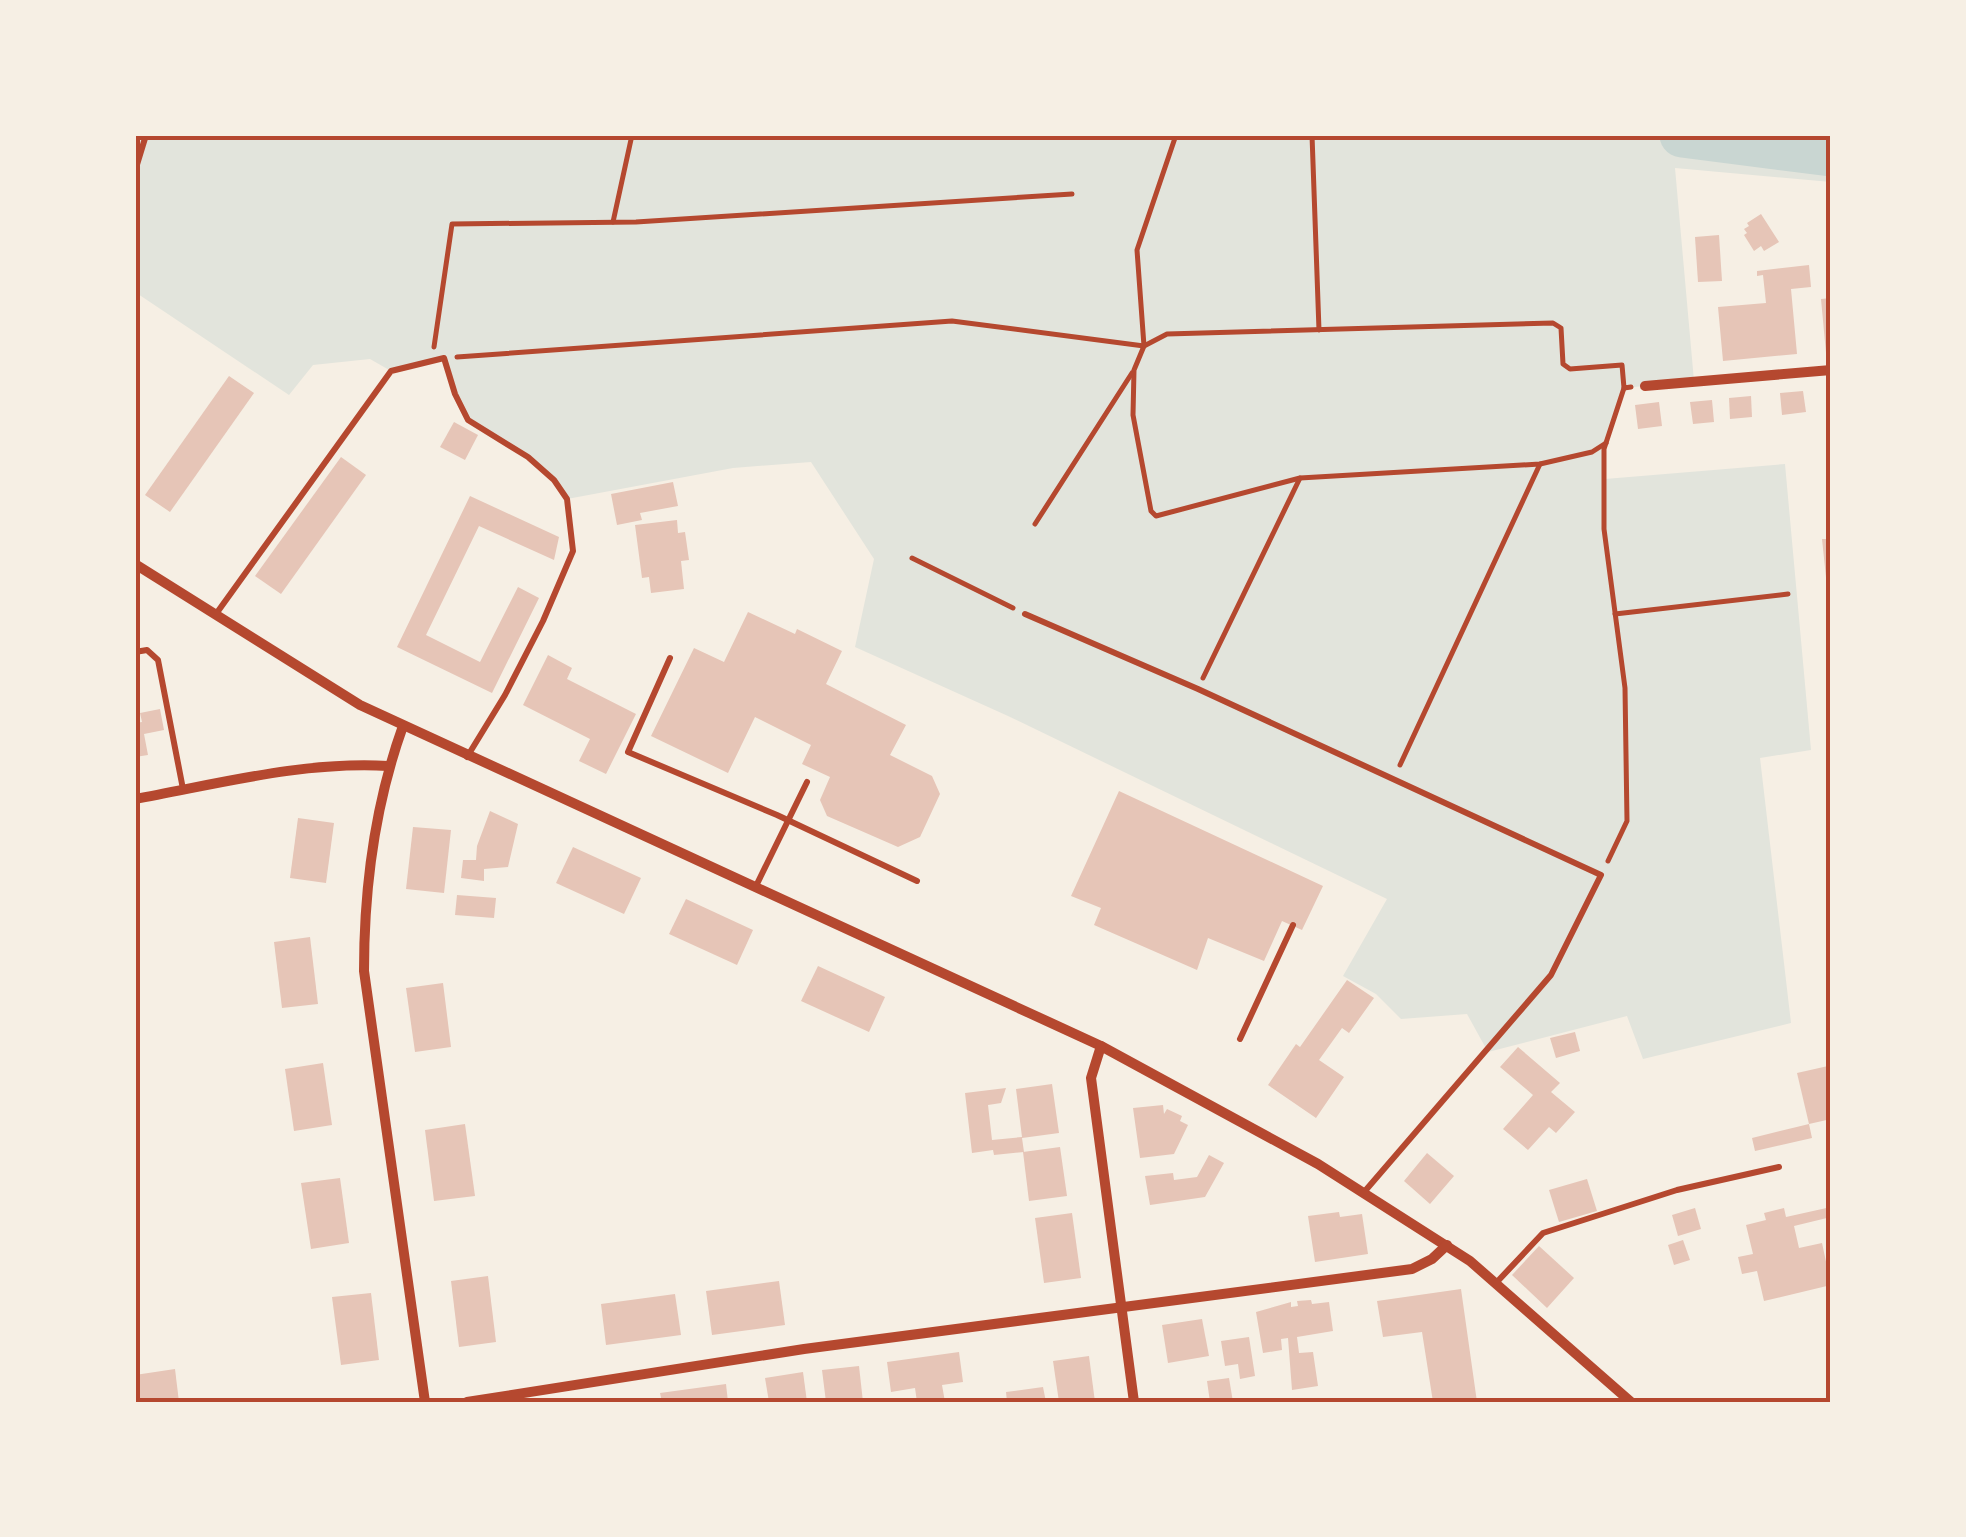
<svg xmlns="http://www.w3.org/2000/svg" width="1966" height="1537" viewBox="0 0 1966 1537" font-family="Mulish,sans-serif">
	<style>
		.green { fill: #e2e4dc }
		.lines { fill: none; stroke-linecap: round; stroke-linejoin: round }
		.river { stroke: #c9d6d2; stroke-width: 45 }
		.building { fill: #e6c5b7 }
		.path { stroke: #b5482f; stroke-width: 5 }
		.service { stroke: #b5482f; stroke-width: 6 }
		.minor { stroke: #b5482f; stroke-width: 10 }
		.neatline { fill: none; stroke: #b5482f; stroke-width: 4 }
	</style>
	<rect width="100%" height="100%" fill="#f6efe4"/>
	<!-- green -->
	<polygon class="green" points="135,135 1831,135 1831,182 1675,168 1694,381 1624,388 1604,449 1605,479 1785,464 1811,750 1760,758 1791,1023 1643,1059 1627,1016 1488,1052 1467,1014 1401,1019 1376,994 1343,976 1387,899 1008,716 855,647 874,559 811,462 733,468 567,499 554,480 528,457 468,420 444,358 391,371 370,359 313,365 289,395 135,292"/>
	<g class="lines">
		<!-- river -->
		<polyline class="river" points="1682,135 1831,154"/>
	</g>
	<!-- building -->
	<g class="building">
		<polygon points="1761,214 1779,242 1764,251 1761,246 1754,251 1744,235 1747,233 1744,229 1749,226 1747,223"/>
		<polygon points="1719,235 1722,281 1698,282 1695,237"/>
		<polygon points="1809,265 1811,287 1791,289 1797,354 1723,361 1718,307 1766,303 1763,275 1757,276 1757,271"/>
		<polygon points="1831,298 1831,352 1826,353 1821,299"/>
		<polygon points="229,376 254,393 170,512 145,495"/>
		<polygon points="1803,391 1806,412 1782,415 1780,393"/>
		<polygon points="1751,396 1752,417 1730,419 1729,398"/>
		<polygon points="1712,400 1714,422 1693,424 1690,402"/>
		<polygon points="1659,402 1662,426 1638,429 1635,405"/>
		<polygon points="454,422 478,435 465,460 440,447"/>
		<polygon points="341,457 366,475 281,594 255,576"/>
		<polygon points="673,482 678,506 640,513 642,520 617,525 611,494"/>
		<polygon points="470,496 559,537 554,560 479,526 426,635 480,662 518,587 539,598 492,693 397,647"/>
		<polygon points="677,520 678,533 685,532 689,560 681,561 684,589 651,593 649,577 642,578 635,525"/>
		<polygon points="1822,539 1831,539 1831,587 1827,587"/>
		<polygon points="748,612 795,634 797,629 842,651 826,684 906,725 890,755 932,776 940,794 920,837 898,847 827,816 820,800 830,777 802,764 811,745 755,717 728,773 651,736 694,648 724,662"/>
		<polygon points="548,655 572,668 567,679 636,714 606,774 579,761 590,739 523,705"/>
		<polygon points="160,709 164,730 144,734 148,755 135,757 135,723 142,722 140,713"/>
		<polygon points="1119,791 1323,886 1302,930 1282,921 1264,961 1208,938 1197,970 1094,925 1101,908 1071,896"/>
		<polygon points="490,811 518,824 508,867 484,869 484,881 461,878 463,860 476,860 477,846"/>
		<polygon points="298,818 334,823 326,883 290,878"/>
		<polygon points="413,827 451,830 444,893 406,889"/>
		<polygon points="573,847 641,878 624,914 556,883"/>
		<polygon points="457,895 496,898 494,918 455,915"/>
		<polygon points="686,899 753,930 737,965 669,934"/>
		<polygon points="310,937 318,1004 282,1008 274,942"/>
		<polygon points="818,966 885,997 869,1032 801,1001"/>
		<polygon points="1347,980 1374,998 1349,1033 1342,1028 1319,1060 1344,1077 1316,1118 1268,1085 1296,1044 1300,1047"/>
		<polygon points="443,983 451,1047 415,1052 406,988"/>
		<polygon points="1575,1032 1580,1051 1556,1058 1550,1038"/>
		<polygon points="1518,1047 1560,1083 1551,1092 1575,1112 1556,1133 1549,1127 1528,1150 1503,1129 1533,1095 1500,1067"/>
		<polygon points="323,1063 332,1125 294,1131 285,1069"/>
		<polygon points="1828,1066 1831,1119 1809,1124 1797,1073"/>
		<polygon points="1052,1084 1059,1133 1022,1138 1024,1152 994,1155 993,1150 972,1153 965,1093 1006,1088 1001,1103 988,1105 992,1140 1022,1137 1016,1089"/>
		<polygon points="1163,1105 1164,1114 1167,1109 1182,1116 1180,1121 1188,1125 1174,1154 1140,1158 1133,1108"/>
		<polygon points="465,1124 475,1196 434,1201 425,1130"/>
		<polygon points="1809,1124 1812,1138 1755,1151 1752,1138"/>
		<polygon points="1060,1147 1067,1196 1029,1201 1023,1152"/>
		<polygon points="1427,1153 1454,1176 1430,1204 1404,1181"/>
		<polygon points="1209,1155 1224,1163 1205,1197 1150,1205 1145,1176 1173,1173 1174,1180 1197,1177"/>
		<polygon points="340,1178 349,1243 311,1249 301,1183"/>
		<polygon points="1587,1179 1597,1211 1559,1222 1549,1190"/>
		<polygon points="1831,1207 1831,1217 1794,1226 1799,1248 1822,1243 1831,1285 1764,1301 1757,1271 1742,1274 1738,1257 1753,1254 1746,1225 1766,1220 1764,1213 1784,1208 1786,1217"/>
		<polygon points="1695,1208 1701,1229 1678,1236 1672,1215"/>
		<polygon points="1339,1212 1340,1217 1362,1214 1368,1254 1315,1262 1308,1216"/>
		<polygon points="1072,1213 1081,1278 1044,1283 1035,1218"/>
		<polygon points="1683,1240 1690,1260 1674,1265 1668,1245"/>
		<polygon points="1539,1246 1574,1278 1547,1308 1512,1275"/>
		<polygon points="488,1276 496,1342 459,1347 451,1281"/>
		<polygon points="779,1281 785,1325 712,1335 706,1291"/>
		<polygon points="1461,1289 1477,1402 1433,1402 1422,1332 1383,1337 1377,1301"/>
		<polygon points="371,1293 379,1360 341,1365 332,1297"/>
		<polygon points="675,1294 681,1335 606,1345 601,1304"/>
		<polygon points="1311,1300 1312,1304 1329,1302 1333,1331 1297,1337 1299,1353 1313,1352 1318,1386 1292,1390 1288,1338 1281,1339 1282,1350 1263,1353 1256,1312 1291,1302 1291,1307 1298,1306 1297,1301"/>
		<polygon points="1202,1319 1209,1356 1168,1363 1162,1325"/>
		<polygon points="1249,1337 1255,1376 1240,1379 1238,1364 1225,1366 1221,1341"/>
		<polygon points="959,1352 963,1382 942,1385 945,1402 917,1402 915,1388 891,1392 887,1362"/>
		<polygon points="1089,1356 1095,1402 1059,1402 1053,1361"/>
		<polygon points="859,1366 863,1402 826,1402 822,1370"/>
		<polygon points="175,1369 179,1402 135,1402 135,1375"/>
		<polygon points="803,1372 807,1402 769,1402 765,1378"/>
		<polygon points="1229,1378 1233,1402 1210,1402 1207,1381"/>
		<polygon points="726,1384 728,1402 662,1402 660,1393"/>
		<polygon points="1043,1387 1046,1402 1007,1402 1006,1392"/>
	</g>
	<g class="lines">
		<!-- path -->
		<g class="path">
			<polyline points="1176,135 1137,250 1144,346 1134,370 1133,415 1151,511 1156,516 1300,478 1540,464 1592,452 1606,443"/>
			<polyline points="1312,135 1319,330"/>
			<polyline points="613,222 632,135"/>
			<polyline points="434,347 452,224 636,222 1072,194"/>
			<polyline points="457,357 952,321 1144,346 1167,334 1553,323 1561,328 1563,364 1570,369 1622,365 1624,388 1631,387"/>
			<polyline points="1035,524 1132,373"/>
			<polyline points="912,558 1013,608"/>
			<polyline points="1615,614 1788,594"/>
			<polyline points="1203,678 1300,478"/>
			<polyline points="1400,765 1540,464"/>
			<polyline points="1608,861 1627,821 1625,688 1604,529 1604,449 1624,388"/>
		</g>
		<!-- service -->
		<g class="service">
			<polyline points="135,171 146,135"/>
			<polyline points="216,614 391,371 444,358 455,394 468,420 528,457 554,480 567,499 573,551 543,621 505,695 467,757"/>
			<polyline points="1025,614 1198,689 1601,875 1551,975 1365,1191"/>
			<polyline points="135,652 147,650 158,660 183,789"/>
			<polyline points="670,658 628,752 777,815 917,881"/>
			<polyline points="756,886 807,782"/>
			<polyline points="1240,1039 1293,925"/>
			<polyline points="1496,1283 1543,1233 1677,1190 1779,1167"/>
		</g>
		<!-- minor -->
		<g class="minor">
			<polyline points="1645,386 1831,370"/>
			<polyline points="135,564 360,705 1101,1046 1318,1164 1470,1261 1631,1402"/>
			<path d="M403,726C375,804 364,888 364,971L425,1402"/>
			<path d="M135,799C218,784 303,761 388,766"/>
			<polyline points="1101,1046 1091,1078 1134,1402"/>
			<polyline points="467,1402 804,1349 1412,1269 1432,1259 1447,1245"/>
		</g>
	</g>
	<!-- border -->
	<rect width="1966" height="1537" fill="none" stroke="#f6efe4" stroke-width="275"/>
	<rect x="138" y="138" width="1690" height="1262" class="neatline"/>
</svg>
